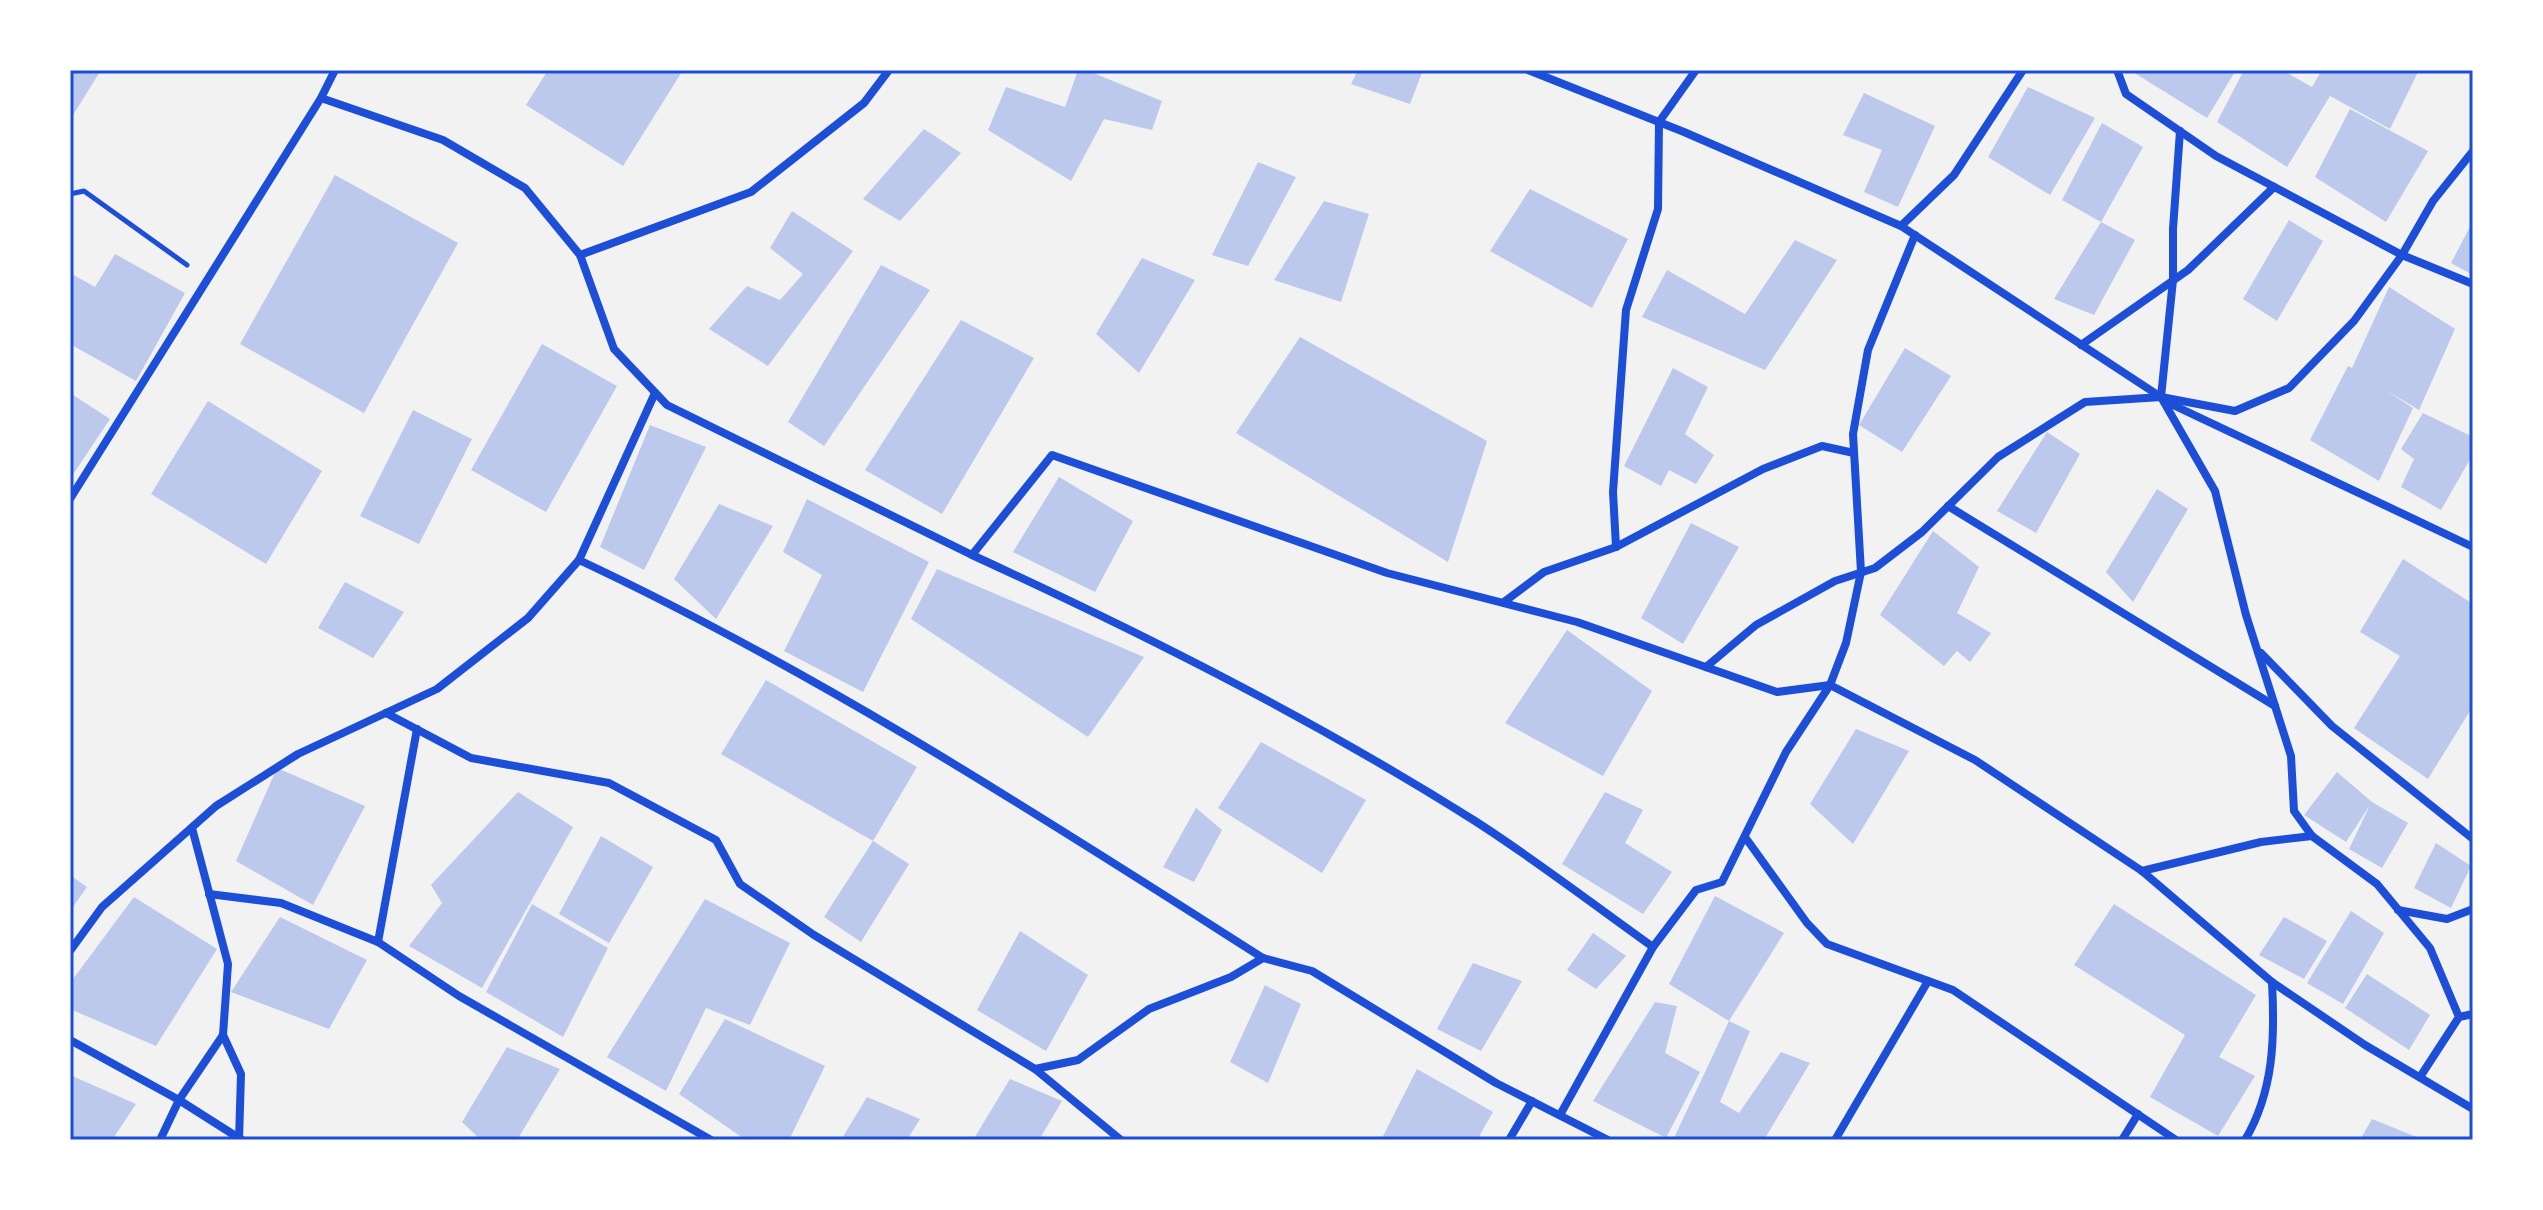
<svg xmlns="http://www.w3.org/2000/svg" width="2543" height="1210" viewBox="0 0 2543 1210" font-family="'IBM Plex Serif',serif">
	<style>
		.building { fill: #bdc9ec }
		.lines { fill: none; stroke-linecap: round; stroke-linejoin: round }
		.path { stroke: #1d4ed8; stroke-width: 5 }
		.minor { stroke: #1d4ed8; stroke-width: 8 }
		.neatline { fill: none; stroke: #1d4ed8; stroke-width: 3 }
	</style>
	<rect width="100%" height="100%" fill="#f2f2f2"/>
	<!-- building -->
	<g class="building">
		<polygon points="70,70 101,70 70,120"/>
		<polygon points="548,70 683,70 623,166 526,105"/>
		<polygon points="1078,70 1086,70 1162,101 1152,130 1104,119 1071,181 988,130 1006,87 1065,107"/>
		<polygon points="1358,70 1423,70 1410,104 1351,84"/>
		<polygon points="2138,70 2236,70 2207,118 2136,74"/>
		<polygon points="2244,70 2282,70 2312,87 2322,70 2419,70 2390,129 2330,96 2287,167 2217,122"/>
		<polygon points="2028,87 2095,118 2050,195 1988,157"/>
		<polygon points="1864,93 1935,126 1898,207 1864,192 1882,150 1843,135"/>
		<polygon points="2350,109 2428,151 2386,222 2315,177"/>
		<polygon points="2102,123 2143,147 2101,222 2062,200"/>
		<polygon points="924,129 961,153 900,221 863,199"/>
		<polygon points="1258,162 1296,177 1248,266 1212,255"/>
		<polygon points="335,175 458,243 364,413 240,344"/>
		<polygon points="1530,189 1628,239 1592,308 1490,251"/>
		<polygon points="1324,201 1369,214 1341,302 1274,280"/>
		<polygon points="792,211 853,251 768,366 709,329 747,286 780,300 803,274 770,248"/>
		<polygon points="2289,220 2323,241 2277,321 2243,299"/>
		<polygon points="2473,221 2473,275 2451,263"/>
		<polygon points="2101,222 2135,240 2094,315 2054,299"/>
		<polygon points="1795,240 1837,260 1765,370 1642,317 1667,270 1745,314"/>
		<polygon points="115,254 185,293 136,381 70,344 70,273 95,287"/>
		<polygon points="1142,258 1195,280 1139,373 1096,334"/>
		<polygon points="881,265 930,290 824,446 788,422"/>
		<polygon points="2389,287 2455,329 2419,410 2384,389 2413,408 2379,481 2310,440 2348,366 2352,368"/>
		<polygon points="961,320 1034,358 942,514 865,470"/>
		<polygon points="1300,337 1487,441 1448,562 1236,433"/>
		<polygon points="542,344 617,386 546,512 471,470"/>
		<polygon points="1905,348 1951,376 1902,452 1859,425"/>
		<polygon points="1673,368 1708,387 1685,434 1714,455 1696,484 1669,470 1661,486 1624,466"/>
		<polygon points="70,393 110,419 70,479"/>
		<polygon points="208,401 322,471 266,564 151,494"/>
		<polygon points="413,410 472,439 419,544 360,516"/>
		<polygon points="2423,413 2473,437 2473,454 2441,510 2401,487 2414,459 2401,449"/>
		<polygon points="650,425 706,447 644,570 600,547"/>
		<polygon points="2047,432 2080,454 2036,533 1997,511"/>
		<polygon points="1059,477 1133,521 1095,592 1013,552"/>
		<polygon points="2157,489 2188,509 2133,602 2106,572"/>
		<polygon points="807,499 929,562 863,692 784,651 822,575 783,552"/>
		<polygon points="719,504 773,526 716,619 674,579"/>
		<polygon points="1691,523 1739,547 1683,644 1641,618"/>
		<polygon points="1933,531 1979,567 1957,613 1991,633 1970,662 1957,651 1944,666 1880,615"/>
		<polygon points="2403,559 2473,604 2473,706 2428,779 2354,728 2400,656 2360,632"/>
		<polygon points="937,569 1144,657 1088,737 911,619"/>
		<polygon points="345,582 404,612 373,658 318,628"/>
		<polygon points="1567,630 1652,691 1603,776 1505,723"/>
		<polygon points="766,680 917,767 873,841 721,754"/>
		<polygon points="1856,729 1909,751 1853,844 1810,804"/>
		<polygon points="1261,742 1366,800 1322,873 1218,808"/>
		<polygon points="277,768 365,806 313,905 236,861"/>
		<polygon points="2337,772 2372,802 2408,823 2382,868 2349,849 2370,805 2346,842 2304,815"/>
		<polygon points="518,792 573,827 482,988 409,946 442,903 431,885"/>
		<polygon points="1605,792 1643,810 1625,843 1672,872 1643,914 1562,864"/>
		<polygon points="1196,808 1222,830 1194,882 1163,867"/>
		<polygon points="601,836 653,867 609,943 559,914"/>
		<polygon points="873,841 909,864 861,942 824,917"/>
		<polygon points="2436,843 2471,866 2451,908 2414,888"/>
		<polygon points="70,875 87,887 70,911"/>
		<polygon points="1715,896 1784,933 1729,1021 1669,984"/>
		<polygon points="134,897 217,949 156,1046 70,1009 70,983"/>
		<polygon points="705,899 790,943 750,1025 706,1008 666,1091 607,1057"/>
		<polygon points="532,904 608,948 563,1037 486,992"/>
		<polygon points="2114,904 2256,995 2219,1057 2255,1076 2218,1136 2150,1097 2185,1035 2074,965"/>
		<polygon points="2351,911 2384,933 2343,1004 2307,983"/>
		<polygon points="280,917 367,960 329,1029 231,992"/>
		<polygon points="2284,917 2327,941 2304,979 2259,955"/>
		<polygon points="1020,931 1088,975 1046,1051 977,1010"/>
		<polygon points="1593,933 1626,956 1596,989 1567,970"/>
		<polygon points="1473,963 1522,981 1481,1051 1437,1029"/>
		<polygon points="2367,974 2430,1015 2409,1050 2345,1008"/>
		<polygon points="1265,985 1301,1004 1268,1083 1230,1062"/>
		<polygon points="1655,1002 1677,1006 1665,1053 1700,1072 1666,1138 1593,1101"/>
		<polygon points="725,1019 825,1066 789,1140 746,1140 679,1094"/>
		<polygon points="1729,1021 1750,1031 1720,1102 1739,1113 1781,1052 1810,1063 1764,1140 1673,1140"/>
		<polygon points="507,1047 560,1069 517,1140 481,1140 462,1122"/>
		<polygon points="1417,1069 1493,1112 1477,1140 1381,1140"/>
		<polygon points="70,1075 136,1104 112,1140 70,1140"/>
		<polygon points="1010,1079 1062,1101 1039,1140 973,1140"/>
		<polygon points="867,1097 920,1119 907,1140 841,1140"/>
		<polygon points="2372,1119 2424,1140 2360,1140"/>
	</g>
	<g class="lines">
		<!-- path -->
		<polyline class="path" points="70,194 84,191 187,265"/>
		<!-- minor -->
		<g class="minor">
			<polyline points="1528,70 1684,132 1901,226 2173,405 2473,547"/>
			<polyline points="321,98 443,140 525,188 580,255 614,349 667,405 972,555 1052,455 1387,573 1577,622 1777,692 1830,685 1975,760 2142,871 2272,982 2365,1045 2473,1109"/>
			<polyline points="2180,131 2173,229 2173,280 2161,397 2215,491 2246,615 2291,756 2294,811 2312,836 2377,884 2430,948 2459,1017 2420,1077"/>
			<polyline points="2473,151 2433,201 2402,255 2473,284"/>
			<polyline points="1901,226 1954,175 2023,70"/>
			<polyline points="580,255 751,192 864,103 889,70"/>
			<polyline points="2081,345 2188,270 2274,187"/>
			<path d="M655,393L579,560C818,672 1040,816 1263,958L1312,971L1496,1083L1608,1140"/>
			<polyline points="70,499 321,98 335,70"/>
			<polyline points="1948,506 2275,706"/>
			<polyline points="1616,547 1613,492 1626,310 1658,209 1659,122 1696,70"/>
			<path d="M972,555C1144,634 1315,720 1475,821C1536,860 1594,905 1653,947"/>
			<polyline points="1504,602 1544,572 1616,547 1763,469 1822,446 1854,453"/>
			<polyline points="2261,653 2332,726 2473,839"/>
			<polyline points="1706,667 1756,625 1835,581 1875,568 1922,532 1998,457 2085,402 2161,397 2235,411 2289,388 2354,321 2402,255 2216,156 2126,94 2117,70"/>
			<polyline points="386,713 471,758 609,783 716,840 740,884 814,935 1035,1069 1078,1060 1149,1009 1231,977 1263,958"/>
			<polyline points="1745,837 1807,923 1827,944 1953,990 2176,1140"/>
			<polyline points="2142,871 2261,842 2312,836"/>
			<polyline points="209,894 281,903 378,942 459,996 711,1140"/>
			<polyline points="2398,910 2447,919 2473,909"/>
			<polyline points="378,942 417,729"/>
			<polyline points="70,951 102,907 216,806 298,754 437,689 528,618 579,560"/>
			<polyline points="2459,1017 2473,1014"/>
			<polyline points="223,1035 241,1074 239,1140"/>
			<polyline points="70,1040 179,1100 242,1140"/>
			<polyline points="1035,1069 1121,1140"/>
			<polyline points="1560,1115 1653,947 1696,890 1722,882 1786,752 1830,685 1846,643 1861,572 1853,434 1868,350 1915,235"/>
			<polyline points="160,1140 179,1100 223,1035 228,964 192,828"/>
			<polyline points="1509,1140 1532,1101"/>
			<polyline points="1835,1140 1928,981"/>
			<polyline points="2122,1140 2138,1114"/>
			<path d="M2245,1140C2274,1091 2275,1037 2272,982"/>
		</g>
	</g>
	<!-- border -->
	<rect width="2543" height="1210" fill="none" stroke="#ffffff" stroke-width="144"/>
	<rect x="72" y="72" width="2399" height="1066" class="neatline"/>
</svg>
